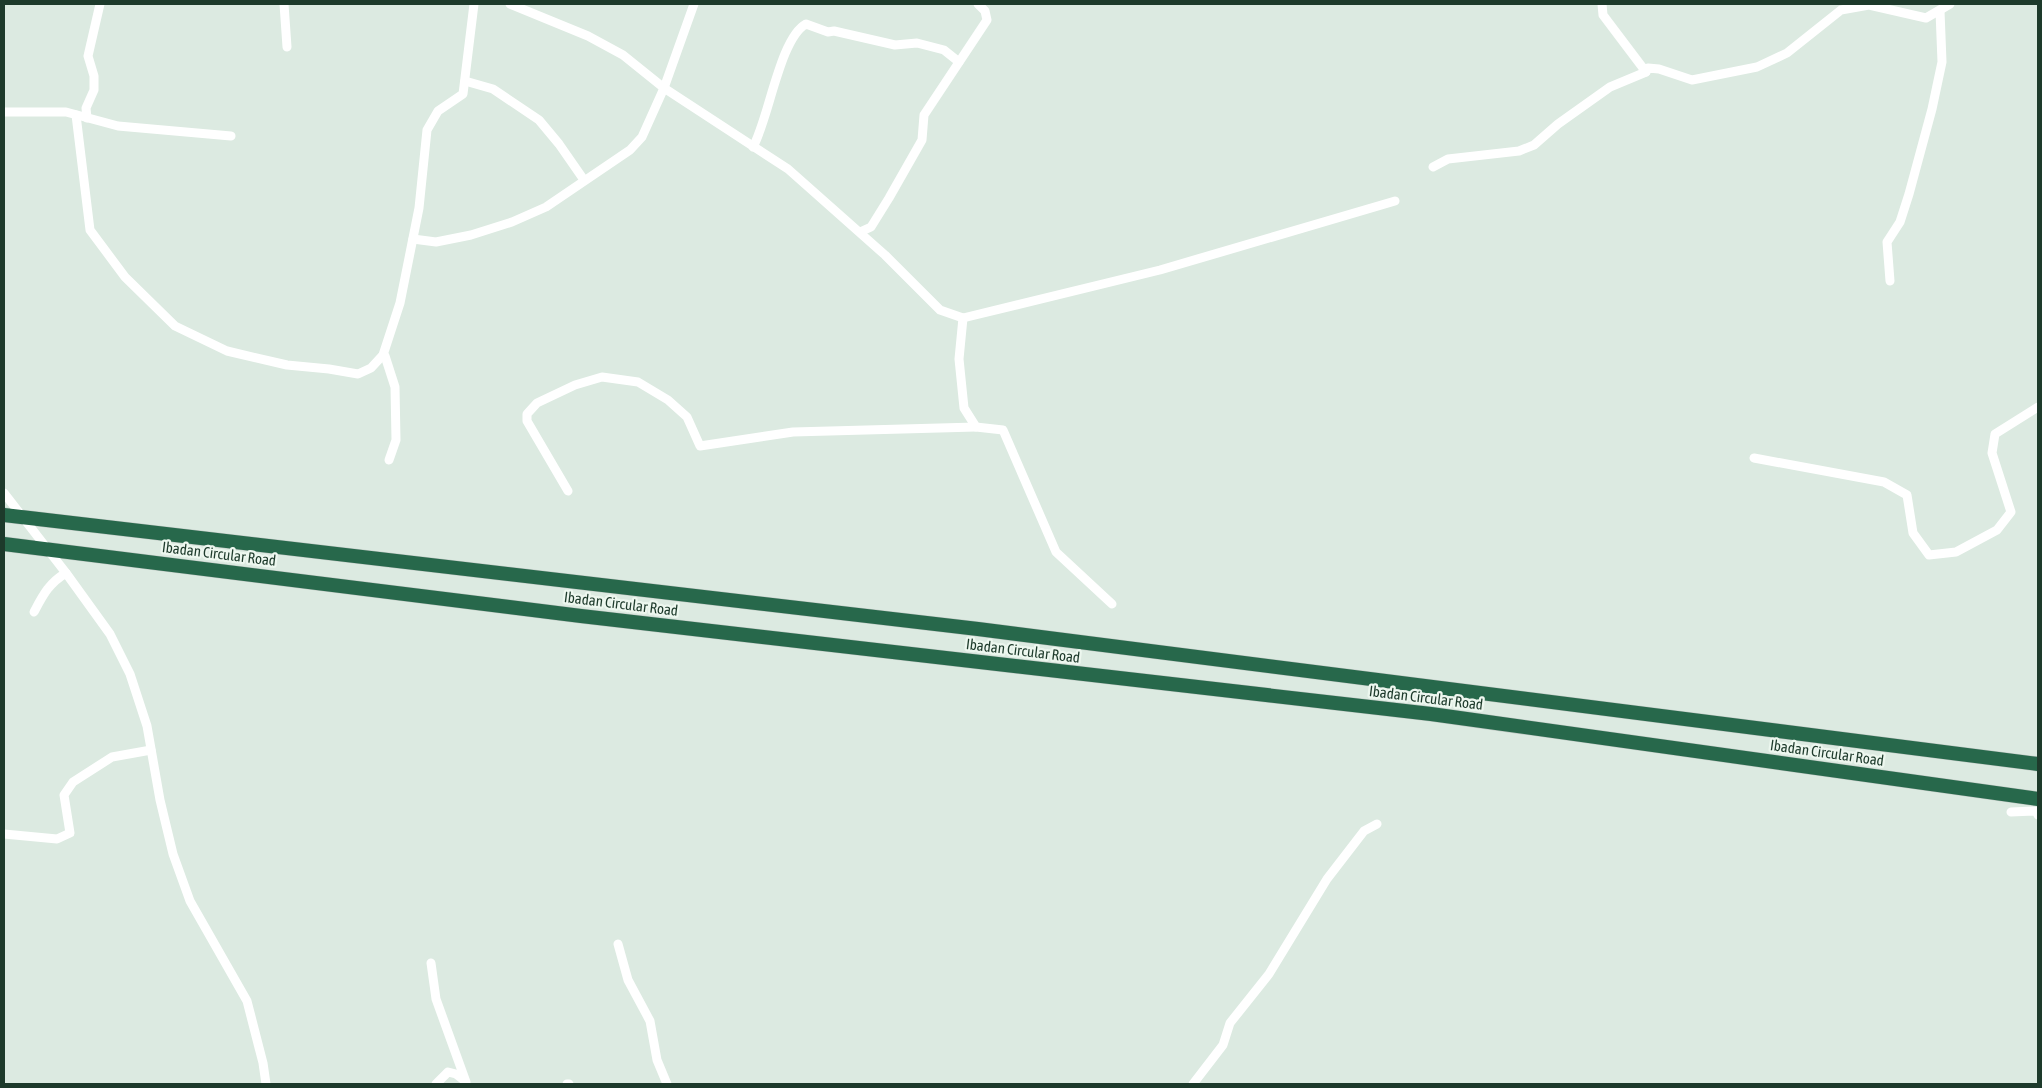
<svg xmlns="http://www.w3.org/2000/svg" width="2042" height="1088" viewBox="0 0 2042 1088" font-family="'Asap Condensed',sans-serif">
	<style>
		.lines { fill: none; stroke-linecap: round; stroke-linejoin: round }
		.highway-casing { stroke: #c0c8c4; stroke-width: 15 }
		.minor { stroke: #fff; stroke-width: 9 }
		.highway { stroke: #27684b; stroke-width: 14 }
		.labels { text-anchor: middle; stroke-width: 4.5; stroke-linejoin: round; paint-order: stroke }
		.street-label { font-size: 15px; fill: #1d3a2b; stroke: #edf7ef }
	</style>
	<rect width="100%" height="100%" fill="#dceae1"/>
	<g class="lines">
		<defs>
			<g id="highway">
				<polyline points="4,515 978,629 2038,764"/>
				<polyline points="4,544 581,616 1431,714 2038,799"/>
			</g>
		</defs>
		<!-- highway casing -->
		<use href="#highway" class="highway-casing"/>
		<!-- minor -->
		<g class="minor">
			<polyline points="284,4 287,47"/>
			<polyline points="510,4 588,36 623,55 664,88 788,169 885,255 940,310 963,318 1160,270 1395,201"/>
			<polyline points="1602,4 1603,15 1646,72"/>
			<polyline points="465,81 493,89 539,120 559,144 584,180"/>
			<polyline points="4,112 66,112 118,126 231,136"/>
			<polyline points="76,115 90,230 125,277 175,326 227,351 287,365 329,369 358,374 371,368 383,355 400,303 419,208 427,130 438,111 463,94 474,4"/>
			<polyline points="87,118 86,108 94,90 94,76 88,56 100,4"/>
			<path d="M753,147C769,118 780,38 806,24L828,32L834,31L895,45L917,43L944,50L959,62"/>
			<polyline points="1433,167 1448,159 1519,151 1534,145 1558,124 1610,87 1646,72 1648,68 1659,69 1692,80 1757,67 1787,53 1841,10 1869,5 1926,18 1950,4"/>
			<polyline points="860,232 871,227 889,198 922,140 924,115 987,20 985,11 978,4"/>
			<polyline points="413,239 436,242 471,235 512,222 546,207 630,150 642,137 664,88 694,4"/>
			<polyline points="1890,281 1887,242 1900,222 1909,194 1932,109 1942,62 1940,11"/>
			<polyline points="963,318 959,359 964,408 976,427 1003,430 1056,552 1112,604"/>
			<polyline points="383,355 385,356 395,387 396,440 389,460"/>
			<polyline points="1754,458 1884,482 1907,495 1913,533 1929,555 1956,552 1997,530 2011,512 1992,453 1995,434 2038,407"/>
			<polyline points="568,491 527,421 527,414 537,403 575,385 602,377 638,382 668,400 687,417 700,446 793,432 976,427"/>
			<polyline points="4,493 66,573 110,634 130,674 147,726 160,800 173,854 190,901 247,1001 263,1063 266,1084"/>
			<path d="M34,612C43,595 49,583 66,573"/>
			<polyline points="2011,812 2036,811 2038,815"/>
			<polyline points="4,834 57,839 70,833 64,795 73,782 112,757 151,750"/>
			<polyline points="618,944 628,980 650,1021 657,1060 667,1084"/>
			<polyline points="431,963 436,999 466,1082"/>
			<polyline points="436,1084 448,1072 456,1074 465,1081"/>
			<polyline points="567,1084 569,1084"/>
			<polyline points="1193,1084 1223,1045 1230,1023 1269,974 1327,879 1364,831 1377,824"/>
		</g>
		<!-- highway -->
		<use href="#highway" class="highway"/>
	</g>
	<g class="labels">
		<!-- street labels -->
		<g class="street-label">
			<text transform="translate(219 554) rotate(7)" y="5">Ibadan Circular Road</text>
			<text transform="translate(621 604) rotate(7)" y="5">Ibadan Circular Road</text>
			<text transform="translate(1023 651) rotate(7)" y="5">Ibadan Circular Road</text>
			<text transform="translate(1426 698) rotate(7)" y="5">Ibadan Circular Road</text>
			<text transform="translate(1827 753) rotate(8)" y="5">Ibadan Circular Road</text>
		</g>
	</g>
	<!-- border -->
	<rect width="2042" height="1088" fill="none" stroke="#1d3a2b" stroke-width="10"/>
</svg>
